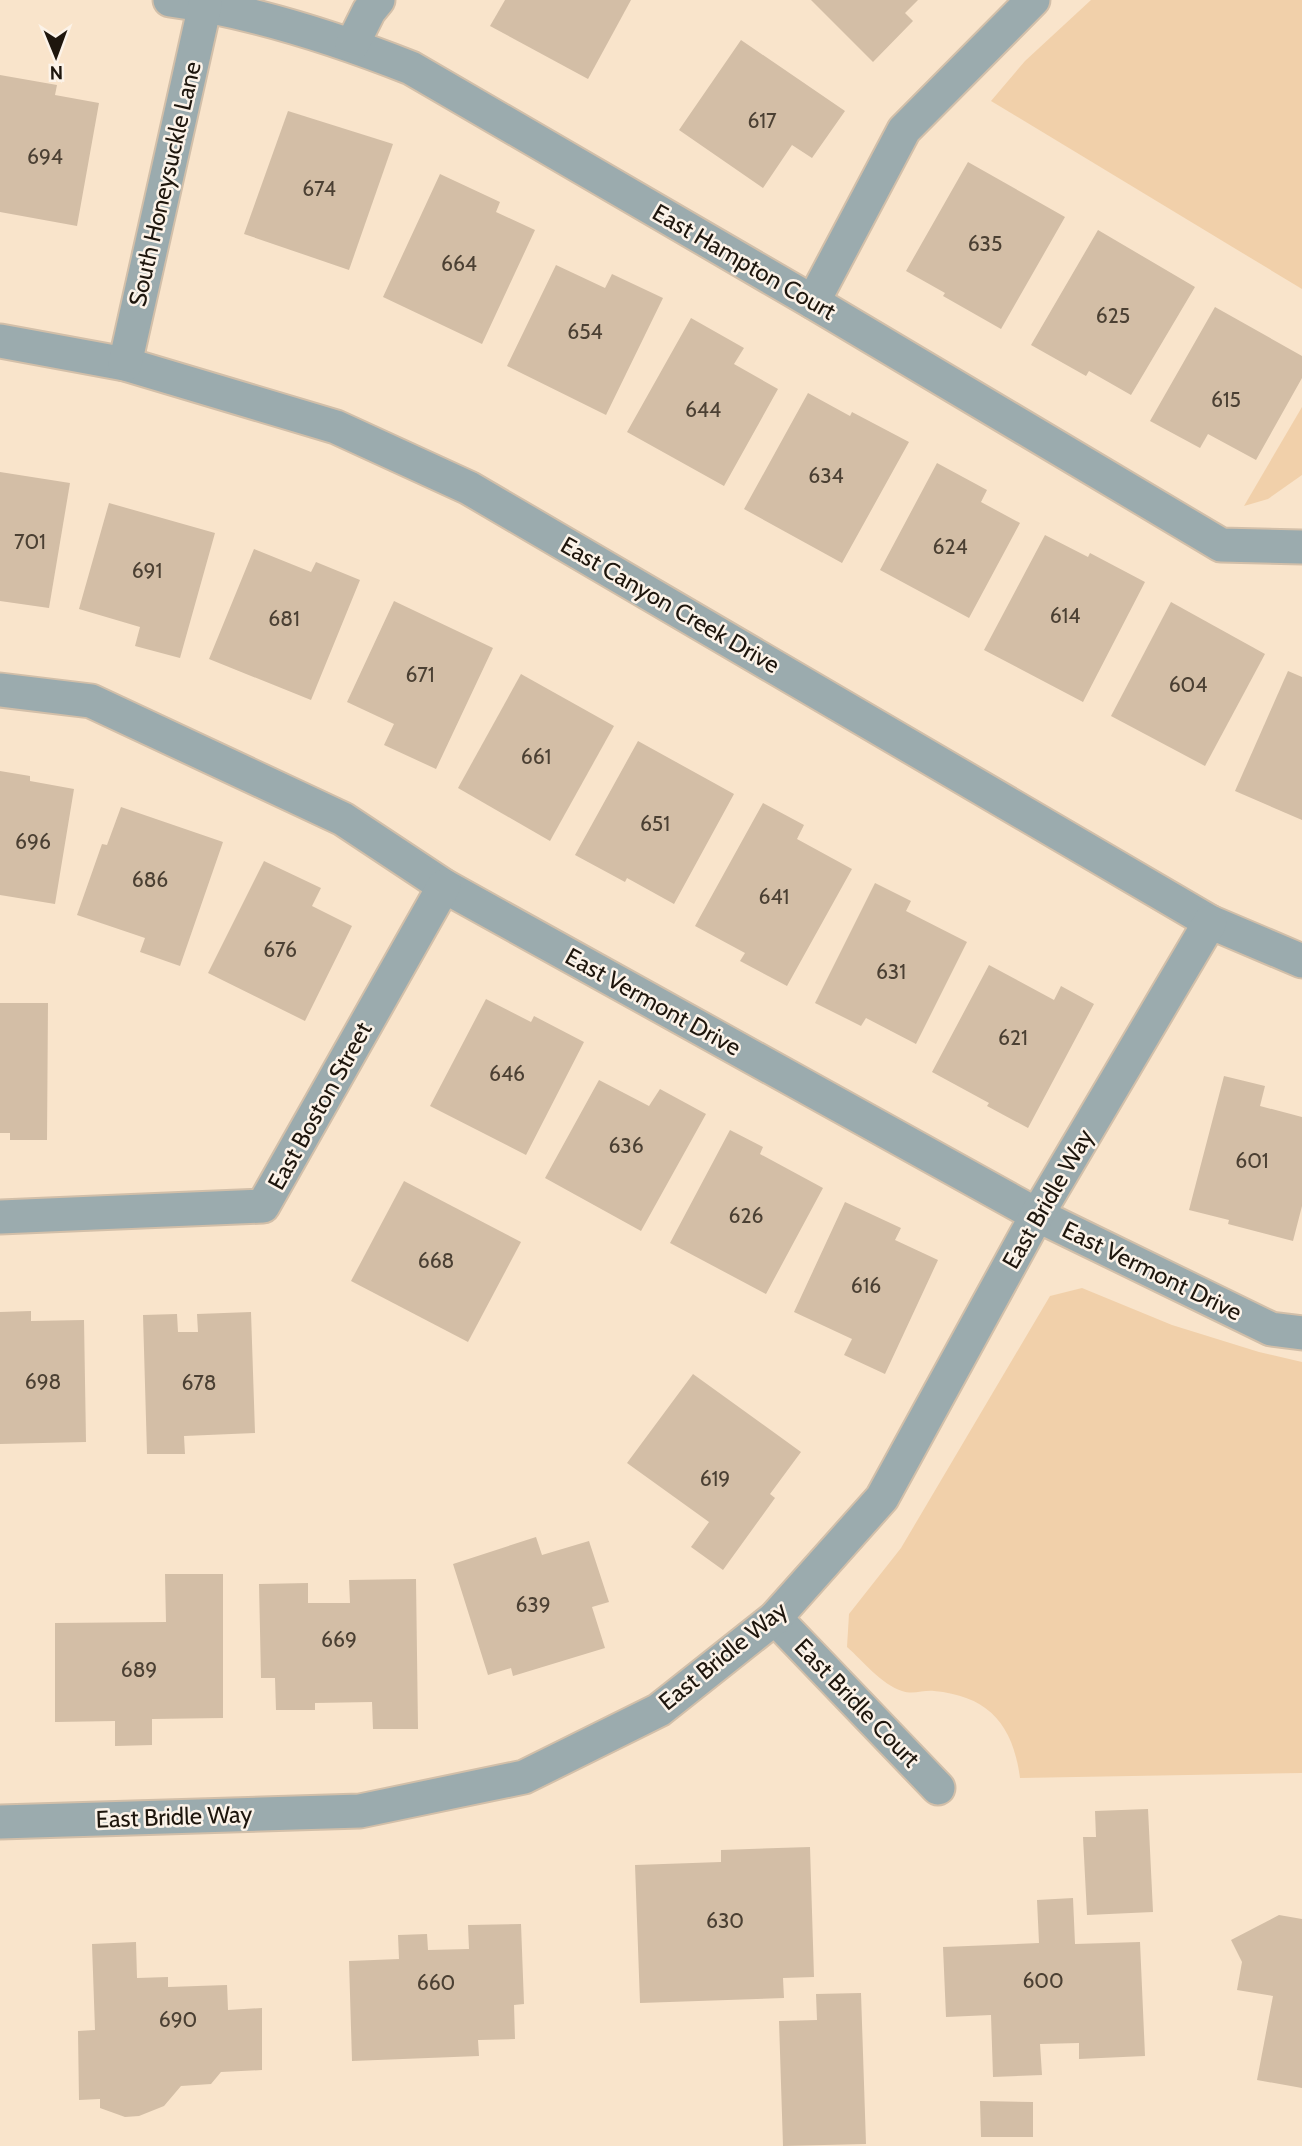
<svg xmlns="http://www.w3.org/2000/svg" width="1302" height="2146" viewBox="0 0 1302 2146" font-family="Cabin,sans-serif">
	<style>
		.green { fill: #f1d0aa }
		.building { fill: #d3bea6 }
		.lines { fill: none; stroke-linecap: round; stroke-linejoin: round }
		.minor-casing { stroke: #d2bfa9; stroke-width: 37 }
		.minor { stroke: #9babae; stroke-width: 33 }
		.labels { text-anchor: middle; stroke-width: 5; stroke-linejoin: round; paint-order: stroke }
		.number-label { font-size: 21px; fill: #4b4033 }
		.street-label { font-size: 24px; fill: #1e160d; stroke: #fcf3e9 }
	</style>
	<rect width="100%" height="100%" fill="#f9e4cb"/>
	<!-- green -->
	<g class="green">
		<polygon points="1091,0 1302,0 1302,289 991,101 1025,61"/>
		<polygon points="1302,407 1302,475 1268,499 1244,506"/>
		<path d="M1082,1288L1172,1325L1259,1352L1302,1362V1773L1020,1778C1013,1724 988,1696 934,1691C923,1690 913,1695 902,1691C881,1684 863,1661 847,1647L849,1614L901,1548L1050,1296Z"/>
	</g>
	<!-- building -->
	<g class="building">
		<polygon points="505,0 631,0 588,79 490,26"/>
		<polygon points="811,0 918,0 905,13 913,21 873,62"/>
		<polygon points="741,40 845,111 812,158 792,145 763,188 679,130"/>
		<polygon points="0,75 57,85 55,95 99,103 77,226 0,212"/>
		<polygon points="288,111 393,144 349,270 244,234"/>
		<polygon points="968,162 1065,217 1001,329 943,296 945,293 906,271"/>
		<polygon points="440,174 500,202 496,212 535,230 482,344 383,297"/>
		<polygon points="1098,230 1195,287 1131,395 1089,371 1086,376 1031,345"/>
		<polygon points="556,265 605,288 612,274 663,298 606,415 507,366"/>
		<polygon points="1215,307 1302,356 1302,378 1256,460 1208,434 1200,448 1150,421"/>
		<polygon points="691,318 744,348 734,364 778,389 724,486 627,432"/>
		<polygon points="808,393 850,416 852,412 909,442 842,563 744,509"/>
		<polygon points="937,463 987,490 981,502 1020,523 969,618 880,570"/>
		<polygon points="0,472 70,483 49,608 0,601"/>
		<polygon points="109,503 215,533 180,658 135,646 140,627 79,609"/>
		<polygon points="1045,535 1088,557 1090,553 1145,582 1083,702 984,650"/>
		<polygon points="254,549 311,572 316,562 360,580 311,700 209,659"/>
		<polygon points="394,601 493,648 436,769 384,745 394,724 347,702"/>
		<polygon points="1171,602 1265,654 1205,766 1111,716"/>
		<polygon points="1288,671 1302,677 1302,820 1235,791"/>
		<polygon points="521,674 614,726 550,841 458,788"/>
		<polygon points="638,741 734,794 674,904 627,878 625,882 575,855"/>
		<polygon points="0,771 30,776 30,781 74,789 55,904 0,895"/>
		<polygon points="763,803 804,825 797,839 852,869 787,986 740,961 745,953 695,926"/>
		<polygon points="121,807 223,842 180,966 140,952 145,938 77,915 102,844 107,845"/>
		<polygon points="264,861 321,888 312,906 352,926 305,1021 208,973"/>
		<polygon points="875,883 911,901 906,911 967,942 916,1044 866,1018 861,1026 815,1003"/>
		<polygon points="989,965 1054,1000 1061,986 1094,1004 1028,1128 987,1106 989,1103 932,1072"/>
		<polygon points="486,999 531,1022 534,1016 584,1042 526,1155 430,1106"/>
		<polygon points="0,1003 48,1003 47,1140 10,1140 10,1133 0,1133"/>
		<polygon points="1224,1076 1265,1086 1260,1106 1302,1117 1302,1206 1293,1241 1228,1224 1229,1220 1189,1210"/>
		<polygon points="599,1080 649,1106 660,1089 706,1114 641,1231 545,1178"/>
		<polygon points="730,1130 763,1147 760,1154 823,1188 766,1294 670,1243"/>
		<polygon points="404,1181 521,1242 468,1342 351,1281"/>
		<polygon points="845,1202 901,1228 895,1240 938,1260 885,1374 844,1355 852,1339 794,1312"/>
		<polygon points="31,1311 31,1321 84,1320 86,1442 0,1444 0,1312"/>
		<polygon points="251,1312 255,1433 184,1436 185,1454 147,1454 143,1315 177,1314 178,1332 198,1332 197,1314"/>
		<polygon points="693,1374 801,1452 770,1494 775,1498 723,1570 691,1547 709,1522 627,1463"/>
		<polygon points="536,1537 542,1555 589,1541 609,1602 592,1607 605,1648 513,1676 511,1668 488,1675 453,1564"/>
		<polygon points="165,1574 223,1574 223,1718 152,1719 152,1745 115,1746 115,1721 55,1722 55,1623 166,1622"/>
		<polygon points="416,1579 418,1729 373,1729 372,1702 315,1703 315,1710 276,1710 275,1678 261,1678 259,1584 308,1583 308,1603 350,1603 349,1580"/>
		<polygon points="1148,1809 1153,1912 1087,1915 1083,1837 1096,1837 1095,1811"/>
		<polygon points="810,1847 814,1977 783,1978 784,1998 640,2003 635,1865 721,1862 721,1850"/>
		<polygon points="1073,1898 1075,1944 1140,1942 1145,2056 1079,2059 1079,2043 1040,2044 1042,2075 993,2077 991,2015 946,2017 943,1947 1039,1943 1037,1900"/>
		<polygon points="1279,1915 1302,1919 1302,2088 1257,2080 1273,1996 1237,1990 1242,1962 1231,1940"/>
		<polygon points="521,1924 524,2004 514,2005 515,2039 478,2040 479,2056 352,2061 349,1961 399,1959 398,1935 427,1934 428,1950 469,1949 468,1925"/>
		<polygon points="136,1942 137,1978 168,1977 168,1987 227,1985 228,2010 262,2008 262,2070 221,2072 211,2084 181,2086 164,2106 139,2116 125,2117 100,2108 100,2099 79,2100 78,2031 95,2030 92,1944"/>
		<polygon points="861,1993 866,2144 783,2146 779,2021 817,2020 816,1994"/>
		<polygon points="980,2101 1033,2102 1033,2137 981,2137"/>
	</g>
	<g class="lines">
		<defs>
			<g id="minor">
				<path d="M170,0C251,11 335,38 411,68L813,302L1221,545L1302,547"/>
				<polyline points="352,45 369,11 378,0"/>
				<polyline points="813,302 904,130 1033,0"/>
				<polyline points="0,341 125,364 336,427 469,488 1210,922 1302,961"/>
				<polyline points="125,364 205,5"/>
				<polyline points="0,690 91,701 343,819 444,886 1037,1215 1271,1329 1302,1333"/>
				<polyline points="0,1217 263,1206 444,886"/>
				<polyline points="775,1618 938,1788"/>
				<polyline points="0,1822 360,1811 524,1777 659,1710 775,1618 882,1498 1037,1215 1210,922"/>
			</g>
		</defs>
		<!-- minor casing -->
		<use href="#minor" class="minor-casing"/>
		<!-- minor -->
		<use href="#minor" class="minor"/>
	</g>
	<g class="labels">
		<!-- number labels -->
		<g class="number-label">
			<text x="762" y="128">617</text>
			<text x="45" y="164">694</text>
			<text x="319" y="196">674</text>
			<text x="985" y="251">635</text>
			<text x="459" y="271">664</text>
			<text x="1113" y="323">625</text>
			<text x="585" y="339">654</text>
			<text x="1226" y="407">615</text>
			<text x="703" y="417">644</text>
			<text x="826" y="483">634</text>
			<text x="30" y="549">701</text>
			<text x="950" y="554">624</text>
			<text x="147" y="578">691</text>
			<text x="1065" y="623">614</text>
			<text x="284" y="626">681</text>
			<text x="420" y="682">671</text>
			<text x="1188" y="692">604</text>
			<text x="536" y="764">661</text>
			<text x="655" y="831">651</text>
			<text x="33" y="849">696</text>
			<text x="150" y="887">686</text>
			<text x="774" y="904">641</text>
			<text x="280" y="957">676</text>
			<text x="891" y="979">631</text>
			<text x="1013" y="1045">621</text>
			<text x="507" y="1081">646</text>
			<text x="626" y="1153">636</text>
			<text x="1252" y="1168">601</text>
			<text x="746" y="1223">626</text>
			<text x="436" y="1268">668</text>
			<text x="866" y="1293">616</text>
			<text x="43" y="1389">698</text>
			<text x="199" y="1390">678</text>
			<text x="715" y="1486">619</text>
			<text x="533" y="1612">639</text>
			<text x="339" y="1647">669</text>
			<text x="139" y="1677">689</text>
			<text x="725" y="1928">630</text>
			<text x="1043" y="1988">600</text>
			<text x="436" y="1990">660</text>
			<text x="178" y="2027">690</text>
		</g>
		<!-- street labels -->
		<g class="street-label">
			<text transform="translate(165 184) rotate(-77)" y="8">South Honeysuckle Lane</text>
			<text transform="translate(744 262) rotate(30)" y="8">East Hampton Court</text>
			<text transform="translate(670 605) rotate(30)" y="8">East Canyon Creek Drive</text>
			<text transform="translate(653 1002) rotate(29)" y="8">East Vermont Drive</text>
			<text transform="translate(320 1106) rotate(-61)" y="8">East Boston Street</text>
			<text transform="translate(1048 1199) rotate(-60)" y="8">East Bridle Way</text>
			<text transform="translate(1152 1271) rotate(26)" y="8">East Vermont Drive</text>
			<text transform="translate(723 1656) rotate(-39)" y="8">East Bridle Way</text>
			<text transform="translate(857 1703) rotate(46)" y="8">East Bridle Court</text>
			<text transform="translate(174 1817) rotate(-2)" y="8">East Bridle Way</text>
		</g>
	</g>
	<!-- north arrow -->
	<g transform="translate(56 56) rotate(179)" stroke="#fcf3e9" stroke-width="5" paint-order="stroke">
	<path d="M0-5L12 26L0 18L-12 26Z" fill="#1e160d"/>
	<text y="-10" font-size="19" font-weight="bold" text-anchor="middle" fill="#1e160d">N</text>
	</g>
</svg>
